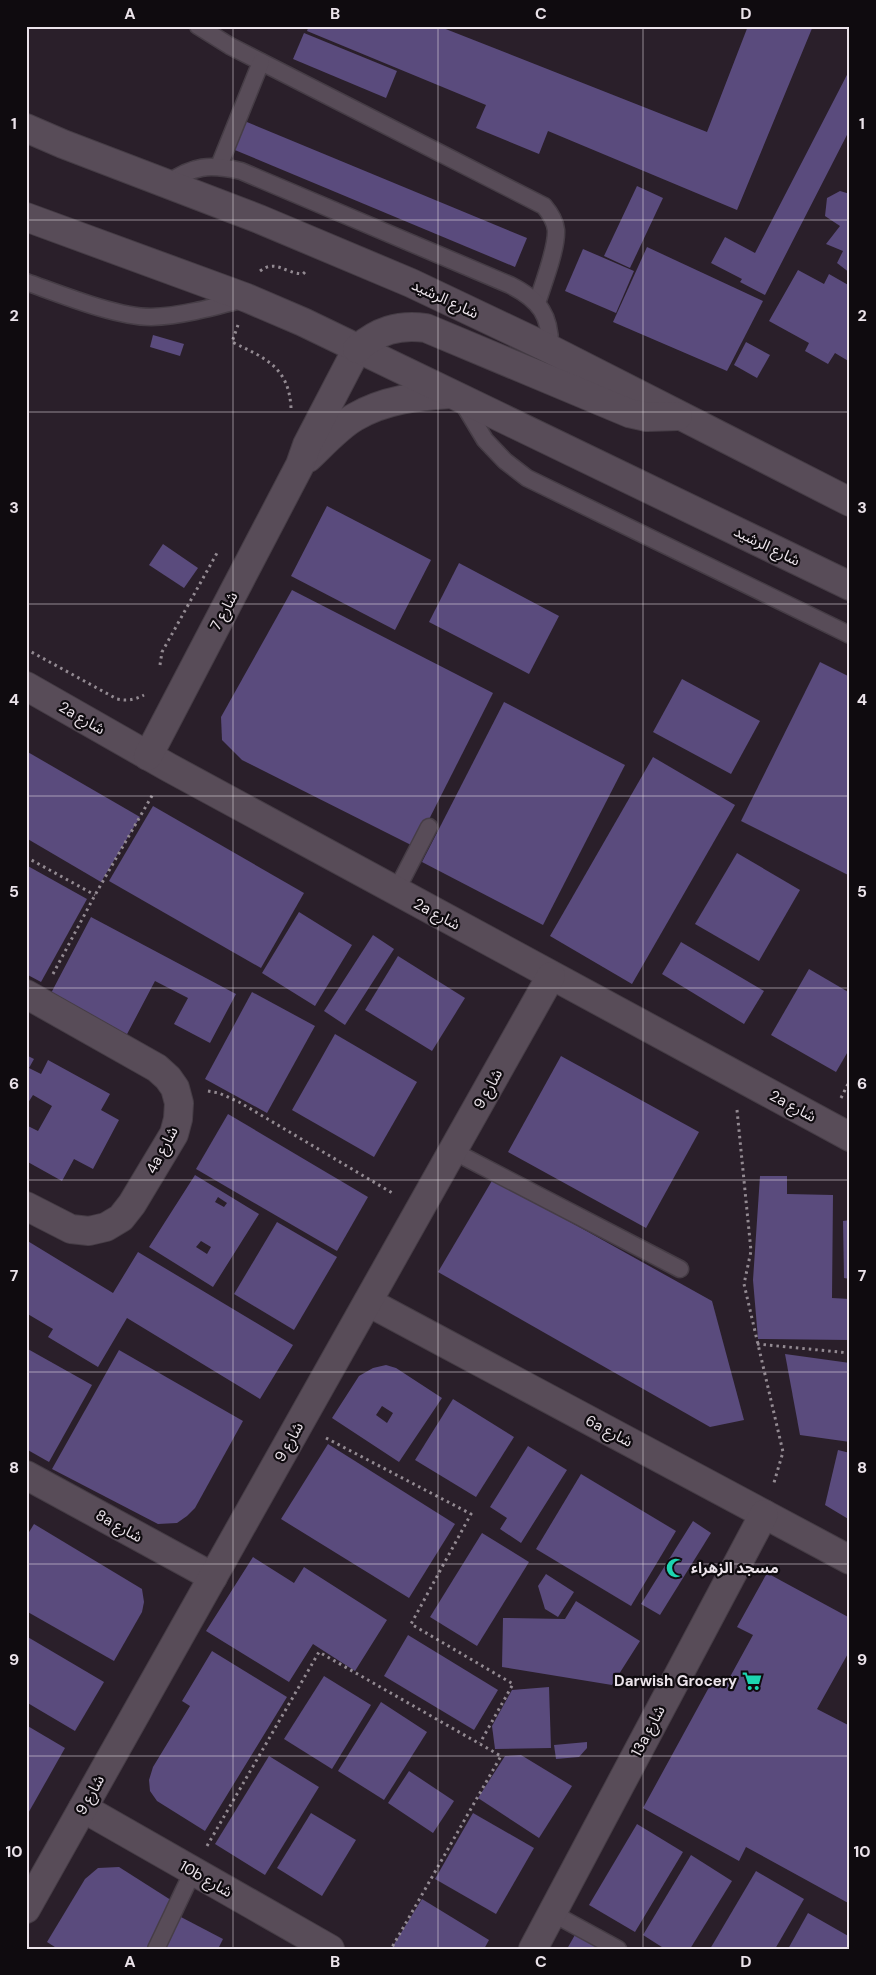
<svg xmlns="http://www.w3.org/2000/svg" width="876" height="1975" viewBox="0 0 876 1975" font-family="'DM Sans','Noto Sans Arabic',sans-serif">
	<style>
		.building { fill: #5a4b7d; fill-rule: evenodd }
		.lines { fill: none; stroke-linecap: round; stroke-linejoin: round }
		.lane-casing { stroke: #463d46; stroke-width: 19 }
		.street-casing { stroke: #463d46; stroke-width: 30 }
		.secondary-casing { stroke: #463d46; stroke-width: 30 }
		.path { stroke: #938a92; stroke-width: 3; stroke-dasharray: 2.5 4; stroke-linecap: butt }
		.lane { stroke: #584c58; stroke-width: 16 }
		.street { stroke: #584c58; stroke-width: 28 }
		.secondary { stroke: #584c58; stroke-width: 28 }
		.grid { fill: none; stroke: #ebe3ea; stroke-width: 1; stroke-opacity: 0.55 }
		.labels { text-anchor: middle; stroke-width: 4.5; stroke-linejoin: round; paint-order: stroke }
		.street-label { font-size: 15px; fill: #ebe3ea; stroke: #0f0b0f }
		.poi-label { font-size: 15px; font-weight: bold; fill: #ebe3ea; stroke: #0f0b0f; text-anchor: start }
		.neatline { fill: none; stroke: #ebe3ea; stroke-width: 2 }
		.grid-label { font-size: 16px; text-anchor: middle; font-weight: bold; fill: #ebe3ea }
	</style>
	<rect width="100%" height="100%" fill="#2a1f2a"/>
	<!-- building -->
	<g class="building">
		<polygon points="309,26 438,26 707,132 748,26 813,26 737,210 548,131 539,154 476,128 486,105 307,31"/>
		<polygon points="304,33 397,71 386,98 293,59"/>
		<polygon points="850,69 850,129 765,295 740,282 742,279 711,263 725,237 755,253"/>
		<polygon points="242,120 527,238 515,267 230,148"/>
		<polygon points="637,186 663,198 630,268 604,256"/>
		<polygon points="840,191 850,194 850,273 837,263 843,251 826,244 840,226 825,216 827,198"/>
		<polygon points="647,247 763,301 727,371 613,322"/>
		<polygon points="583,249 634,271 616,313 565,291"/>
		<polygon points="798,270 824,284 829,274 850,286 850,362 835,353 828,364 805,351 809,343 769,321"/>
		<polygon points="153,335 184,344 180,356 150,347"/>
		<polygon points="746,342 770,355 757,378 734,365"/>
		<polygon points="327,506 431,560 395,630 291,576"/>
		<polygon points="163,544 198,568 184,588 149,565"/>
		<polygon points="459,563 559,616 529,674 429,622"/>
		<polygon points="292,590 493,693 415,847 242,760 222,740 221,717"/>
		<polygon points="820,662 850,677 850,876 741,821"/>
		<polygon points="682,679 760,721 731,774 653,732"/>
		<polygon points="504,702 625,765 543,925 422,862"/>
		<polygon points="26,751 140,817 101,882 26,838"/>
		<polygon points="653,757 735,805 632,984 550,936"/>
		<polygon points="153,806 304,893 261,968 109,881"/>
		<polygon points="737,853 800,890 759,961 695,924"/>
		<polygon points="26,865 87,899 41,982 26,974"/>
		<polygon points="299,912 352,945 315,1006 262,973"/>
		<polygon points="91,917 236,994 210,1043 174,1024 188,998 155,981 125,1038 49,997"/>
		<polygon points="373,935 394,949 345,1025 324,1011"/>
		<polygon points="681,942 764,991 744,1024 662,974"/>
		<polygon points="398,956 465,998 432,1051 365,1010"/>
		<polygon points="809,969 850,993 850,1048 836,1072 771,1035"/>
		<polygon points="252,992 315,1026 267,1113 205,1079"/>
		<polygon points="335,1034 417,1082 374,1157 292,1110"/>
		<polygon points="26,1055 34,1059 29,1068 41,1074 48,1060 110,1094 101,1110 119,1120 93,1169 74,1159 62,1181 26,1161 26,1125 38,1131 52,1106 33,1095 26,1106"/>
		<polygon points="561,1056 699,1132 646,1228 508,1152"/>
		<polygon points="228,1114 368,1197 337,1251 196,1169"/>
		<path d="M195,1175L259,1214L213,1287L149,1247ZM218,1197L227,1203L224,1207L215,1202ZM201,1241L211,1247L207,1254L196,1247Z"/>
		<polygon points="760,1176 787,1176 787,1194 833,1195 832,1298 850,1299 850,1340 758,1339 753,1280"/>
		<polygon points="493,1179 712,1301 744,1420 710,1427 438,1272"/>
		<polygon points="850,1220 850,1279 844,1278 843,1221"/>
		<polygon points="277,1222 337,1257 294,1330 234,1294"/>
		<polygon points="26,1240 113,1293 138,1252 293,1345 260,1399 127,1318 98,1367 48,1337 53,1329 26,1313"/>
		<polygon points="26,1348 92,1385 49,1462 26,1449"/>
		<polygon points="119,1350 243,1421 195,1508 187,1516 177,1523 158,1524 52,1469"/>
		<polygon points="785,1354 850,1363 850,1442 800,1435"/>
		<path d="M386,1365L396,1368L442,1398L399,1462L332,1418L359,1376L373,1368ZM382,1406L393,1413L387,1423L376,1415Z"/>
		<polygon points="453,1399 514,1437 476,1497 415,1460"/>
		<polygon points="328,1444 455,1524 409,1598 281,1519"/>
		<polygon points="528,1446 567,1470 521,1543 500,1529 507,1518 490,1507"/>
		<polygon points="838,1450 850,1453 850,1520 825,1505"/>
		<polygon points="581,1474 676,1531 631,1606 536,1549"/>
		<polygon points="693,1521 711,1533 660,1615 641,1604"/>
		<polygon points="34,1524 142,1589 144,1602 142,1612 114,1661 26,1611 26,1537"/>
		<polygon points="482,1533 529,1562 477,1646 430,1617"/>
		<polygon points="253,1557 294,1583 304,1567 387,1620 355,1671 313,1644 289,1682 206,1631"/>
		<polygon points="767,1573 850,1618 850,1650 817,1709 850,1726 850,1904 746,1847 739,1861 643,1808 713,1680 725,1686 753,1635 737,1627"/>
		<polygon points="546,1574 574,1592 558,1617 545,1609 538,1586"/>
		<polygon points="576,1601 640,1641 612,1685 502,1667 503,1618 565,1619"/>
		<polygon points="408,1635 498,1690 474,1730 384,1676"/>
		<polygon points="26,1636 104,1682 75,1731 26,1702"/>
		<polygon points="212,1651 287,1697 205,1831 157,1801 150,1791 149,1780 153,1767 190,1706 182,1701"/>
		<polygon points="324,1676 371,1705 332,1769 284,1739"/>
		<polygon points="549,1687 551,1748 495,1749 492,1726 512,1690"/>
		<polygon points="381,1702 427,1732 384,1800 338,1771"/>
		<polygon points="26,1725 65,1748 26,1817"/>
		<polygon points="587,1742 587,1748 579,1757 556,1759 554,1745"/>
		<polygon points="521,1755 572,1786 539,1838 478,1798 505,1756"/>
		<polygon points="269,1756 319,1787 265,1875 215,1844"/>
		<polygon points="409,1771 454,1801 433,1833 388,1803"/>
		<polygon points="311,1813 356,1840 322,1896 277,1868"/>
		<polygon points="473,1813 534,1848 496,1914 435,1879"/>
		<polygon points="637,1824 683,1852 635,1932 589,1905"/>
		<polygon points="691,1855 732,1881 690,1949 665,1949 643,1935"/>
		<polygon points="119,1867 174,1902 148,1949 58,1949 47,1942 85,1879 98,1868"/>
		<polygon points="756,1871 804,1899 775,1949 710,1949"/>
		<polygon points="422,1899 489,1940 484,1949 391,1949"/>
		<polygon points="808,1913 850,1937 850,1949 788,1949"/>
		<polygon points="179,1916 223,1939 218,1949 161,1949"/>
		<polygon points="576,1933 603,1949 567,1949"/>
	</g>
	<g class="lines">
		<defs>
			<g id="lane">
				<path d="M198,26L230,46L544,206C550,213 555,221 556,230C557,249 543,284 537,303"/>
				<polyline points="219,166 261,62"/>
				<path d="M167,184C193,165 210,164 241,171L510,285C540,300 551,316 550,349"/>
				<path d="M26,282C60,294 116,317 151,317C182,316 214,307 244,299"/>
				<polyline points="461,400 485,440 505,461 527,478 850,635"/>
				<polyline points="396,891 429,827"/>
				<polyline points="453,1151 680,1269"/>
				<polyline points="552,1913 618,1949"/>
				<polyline points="156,1949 193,1871"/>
			</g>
			<g id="street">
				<path d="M308,458C322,445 339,426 355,417C384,400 417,396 451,394"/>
				<polyline points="26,686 168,767 850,1137"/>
				<polyline points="148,756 300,465 307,445 357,349"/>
				<polyline points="26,994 157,1068 168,1078 175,1088 179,1103 178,1119 174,1134 132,1204 121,1218 106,1227 89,1231 71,1229 26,1206"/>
				<polyline points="368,1302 850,1560"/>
				<polyline points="26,1475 213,1577"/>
				<polyline points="83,1808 330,1949"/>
				<polyline points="26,1909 551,976"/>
				<polyline points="533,1949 764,1514"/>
			</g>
			<g id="secondary">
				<polyline points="26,128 63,144 259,219 411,283 550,349 850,502"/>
				<polyline points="26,217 247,298 303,322 850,586"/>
				<path d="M357,349C378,331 398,324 426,328L629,413L647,417L678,416"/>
			</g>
		</defs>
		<!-- lane casing -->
		<use href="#lane" class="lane-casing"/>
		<!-- street casing -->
		<use href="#street" class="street-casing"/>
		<!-- secondary casing -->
		<use href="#secondary" class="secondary-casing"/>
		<!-- path -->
		<g class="path">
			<path d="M260,271C276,259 284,273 303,274L305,272"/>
			<path d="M238,325L232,342C265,358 289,367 291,408"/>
			<path d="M26,649L117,699C127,701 134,700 144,695"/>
			<polyline points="160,665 162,652 217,553"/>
			<polyline points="26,857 95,895"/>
			<polyline points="53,974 95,895 153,794"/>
			<polyline points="208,1091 219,1093 239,1102 394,1194"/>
			<polyline points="841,1098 850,1080"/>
			<polyline points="737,1110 751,1251 744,1284 783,1452 773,1486"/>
			<polyline points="757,1344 850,1353"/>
			<polyline points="326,1438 471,1514 411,1624 513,1684 480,1743"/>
			<polyline points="207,1846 319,1652 501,1756 391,1949"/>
		</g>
		<!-- lane -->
		<use href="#lane" class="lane"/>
		<!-- street -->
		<use href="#street" class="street"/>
		<!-- secondary -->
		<use href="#secondary" class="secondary"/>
	</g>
	<!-- grid -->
	<path class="grid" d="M233,26V1949M438,26V1949M643,26V1949M26,220H850M26,412H850M26,604H850M26,796H850M26,988H850M26,1180H850M26,1372H850M26,1564H850M26,1756H850"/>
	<!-- icons -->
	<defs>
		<symbol id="mosque-bare" viewBox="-9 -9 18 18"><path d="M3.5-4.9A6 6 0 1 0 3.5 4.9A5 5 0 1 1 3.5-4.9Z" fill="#1cd5b1" stroke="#0f0b0f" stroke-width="2.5" paint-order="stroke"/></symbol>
		<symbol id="supermarket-bare" viewBox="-9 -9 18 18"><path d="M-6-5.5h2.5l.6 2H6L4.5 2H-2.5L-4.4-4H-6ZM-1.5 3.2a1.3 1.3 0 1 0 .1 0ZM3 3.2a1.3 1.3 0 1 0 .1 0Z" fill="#1cd5b1" stroke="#0f0b0f" stroke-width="2.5" paint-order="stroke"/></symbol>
	</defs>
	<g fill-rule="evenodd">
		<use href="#mosque-bare" x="662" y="1554" width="28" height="28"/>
		<use href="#supermarket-bare" x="738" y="1667" width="28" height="28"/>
	</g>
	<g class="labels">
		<!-- street labels -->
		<g class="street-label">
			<text transform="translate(445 299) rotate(25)" y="5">شارع الرشيد</text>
			<text transform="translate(767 546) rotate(26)" y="5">شارع الرشيد</text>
			<text transform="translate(224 611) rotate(-62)" y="5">شارع 7</text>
			<text transform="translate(82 718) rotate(30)" y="5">2a شارع</text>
			<text transform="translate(437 914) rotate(28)" y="5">2a شارع</text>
			<text transform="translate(488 1089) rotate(-61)" y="5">شارع 9</text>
			<text transform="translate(793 1106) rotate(28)" y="5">2a شارع</text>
			<text transform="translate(162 1150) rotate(-62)" y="5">4a شارع</text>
			<text transform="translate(609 1431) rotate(28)" y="5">6a شارع</text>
			<text transform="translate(289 1442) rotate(-61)" y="5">شارع 9</text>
			<text transform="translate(119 1526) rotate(29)" y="5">8a شارع</text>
			<text transform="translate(648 1731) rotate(-62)" y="5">13a شارع</text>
			<text transform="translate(90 1795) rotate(-61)" y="5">شارع 9</text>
			<text transform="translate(206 1879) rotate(30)" y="5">10b شارع</text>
		</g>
		<!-- poi labels -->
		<g class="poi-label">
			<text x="691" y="1573">مسجد الزهراء</text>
			<text x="737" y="1686" text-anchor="end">Darwish Grocery</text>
		</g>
	</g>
	<!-- border -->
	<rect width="876" height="1975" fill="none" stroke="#0f0b0f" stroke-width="55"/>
	<rect x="28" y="28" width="820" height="1920" class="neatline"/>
	<g class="grid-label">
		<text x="130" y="19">A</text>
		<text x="335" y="19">B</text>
		<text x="541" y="19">C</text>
		<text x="746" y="19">D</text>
		<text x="14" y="129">1</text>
		<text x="862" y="129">1</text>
		<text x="14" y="321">2</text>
		<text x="862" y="321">2</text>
		<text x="14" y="513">3</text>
		<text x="862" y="513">3</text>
		<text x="14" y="705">4</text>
		<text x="862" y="705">4</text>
		<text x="14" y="897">5</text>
		<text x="862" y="897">5</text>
		<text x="14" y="1089">6</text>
		<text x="862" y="1089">6</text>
		<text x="14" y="1281">7</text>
		<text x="862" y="1281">7</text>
		<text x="14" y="1473">8</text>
		<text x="862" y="1473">8</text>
		<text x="14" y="1665">9</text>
		<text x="862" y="1665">9</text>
		<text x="14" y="1857">10</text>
		<text x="862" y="1857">10</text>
		<text x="130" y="1967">A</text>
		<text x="335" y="1967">B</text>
		<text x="541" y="1967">C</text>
		<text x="746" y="1967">D</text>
	</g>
</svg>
